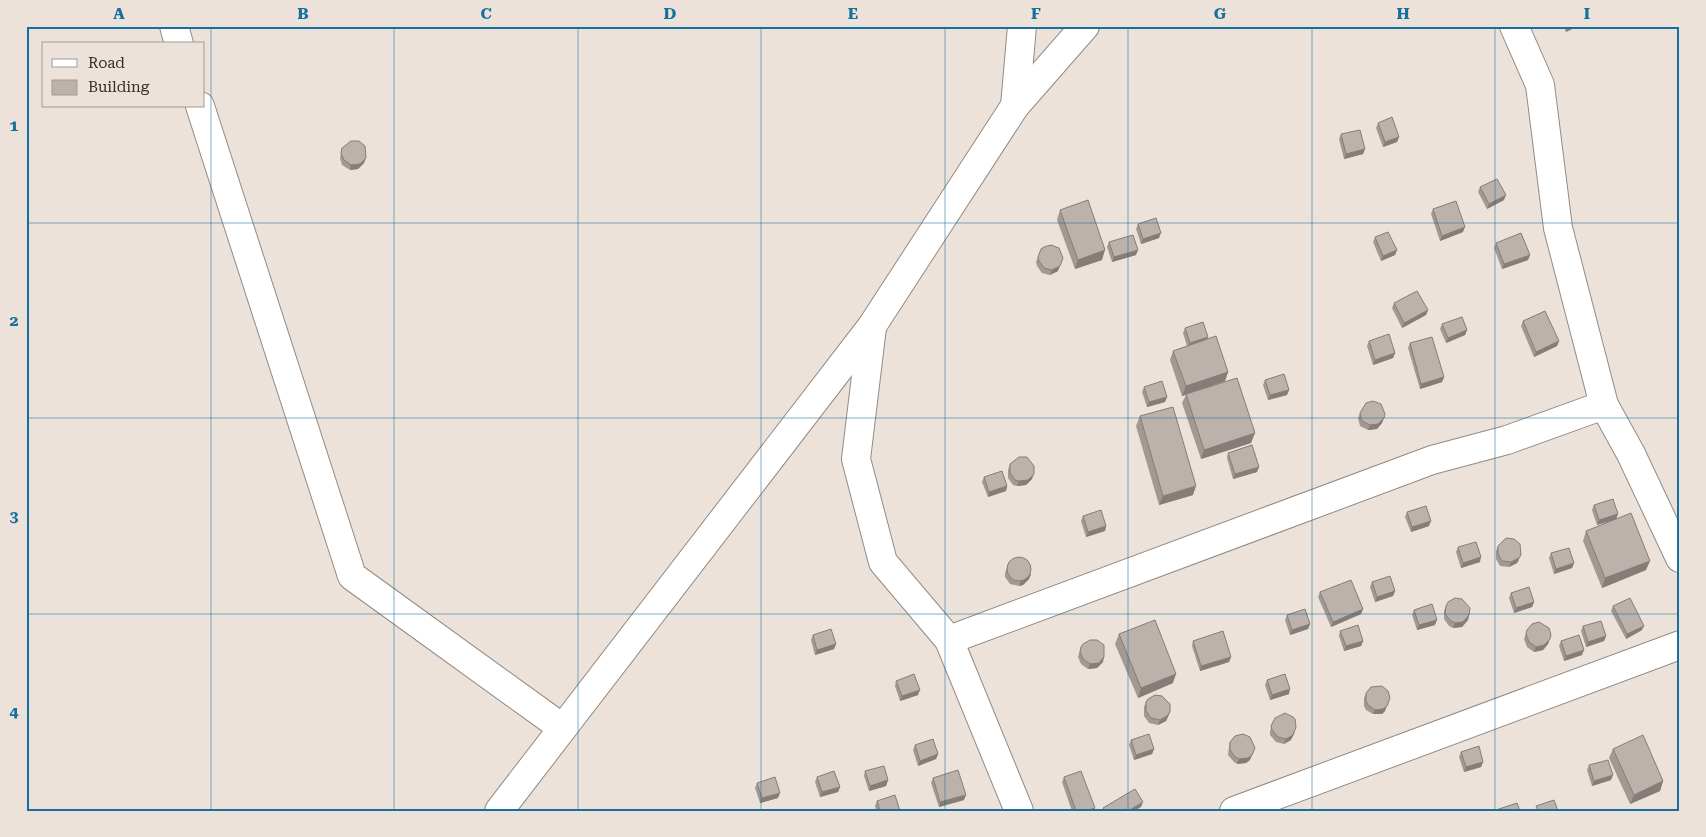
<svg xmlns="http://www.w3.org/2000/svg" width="1706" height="837" viewBox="0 0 1706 837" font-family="'Roboto Serif',serif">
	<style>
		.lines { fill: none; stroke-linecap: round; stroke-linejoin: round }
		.minor-casing { stroke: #938a83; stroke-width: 30 }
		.minor { stroke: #fff; stroke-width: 28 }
		.wall { fill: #a29993 }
		.shaded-wall { fill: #847d78 }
		.building { fill: #bcb2ab; stroke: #847d78 }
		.grid { fill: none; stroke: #15709f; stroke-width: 1; stroke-opacity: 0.55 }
		.neatline { fill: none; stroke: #15709f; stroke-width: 2 }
		.grid-label { font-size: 16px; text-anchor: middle; font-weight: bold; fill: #15709f }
	</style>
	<rect width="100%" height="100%" fill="#ece2da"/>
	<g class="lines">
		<defs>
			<g id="minor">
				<polyline points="174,26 179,44"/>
				<polyline points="1514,26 1540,85 1558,228 1604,405 1631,454 1680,558"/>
				<polyline points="200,106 352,576 561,727"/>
				<polyline points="1015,106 1022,26"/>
				<polyline points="872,327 856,459 883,562 949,640 1019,811"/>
				<polyline points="949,640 1432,460 1507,440 1604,405"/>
				<polyline points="499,811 872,326 1015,106 1085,26"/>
				<polyline points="1234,811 1680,645"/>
			</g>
		</defs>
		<!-- minor casing -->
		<use href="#minor" class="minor-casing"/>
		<!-- minor -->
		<use href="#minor" class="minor"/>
	</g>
	<!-- wall -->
	<g class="wall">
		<polygon points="1563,26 1578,26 1566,32"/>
		<polygon points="1378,123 1399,137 1397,142 1383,147 1376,128"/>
		<polygon points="1341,134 1365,149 1363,154 1344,159 1339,139"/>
		<polygon points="342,148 364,163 358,169 350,170 342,165 340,158"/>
		<polygon points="1480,187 1504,200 1487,209 1478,192"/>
		<polygon points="1433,209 1463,232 1440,241 1431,214"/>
		<polygon points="1060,210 1102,260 1075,269 1057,220"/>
		<polygon points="1138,224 1159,238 1141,244 1136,229"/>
		<polygon points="1375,237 1397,250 1395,255 1381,261 1373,242"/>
		<polygon points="1109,242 1136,255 1112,262 1107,247"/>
		<polygon points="1496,243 1530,255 1528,260 1502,269 1494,248"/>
		<polygon points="1038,257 1058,271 1050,275 1042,273 1037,266 1036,262"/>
		<polygon points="1394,303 1428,310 1426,315 1402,328 1392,308"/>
		<polygon points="1523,321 1559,341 1557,346 1534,357 1521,326"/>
		<polygon points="1442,324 1467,330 1465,335 1446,343 1440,329"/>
		<polygon points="1185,328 1207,339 1228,372 1225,381 1210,386 1251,443 1201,459 1182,403 1186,395 1182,396 1170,360 1173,351 1187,346 1183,333"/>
		<polygon points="1369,341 1395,353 1393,358 1373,365 1367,346"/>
		<polygon points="1410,343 1444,377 1442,382 1420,389 1408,348"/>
		<polygon points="1265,380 1289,390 1287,395 1268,400 1263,385"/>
		<polygon points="1144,387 1167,397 1165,402 1147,407 1142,392"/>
		<polygon points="1360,413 1382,423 1377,429 1368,430 1360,426 1358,418"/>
		<polygon points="1140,416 1193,495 1159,505 1136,426"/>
		<polygon points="1228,453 1257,472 1233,479 1227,458"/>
		<polygon points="1010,464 1032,479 1026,485 1017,486 1013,485 1008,478 1008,470"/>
		<polygon points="984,477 1007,486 1006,491 988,497 982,482"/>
		<polygon points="1594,505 1618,514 1616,519 1646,570 1602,588 1583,541 1586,531 1615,520 1597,525 1592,510"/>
		<polygon points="1407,512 1429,526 1411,532 1405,517"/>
		<polygon points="1083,516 1106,526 1105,531 1086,537 1081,521"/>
		<polygon points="1498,546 1519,560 1517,563 1509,567 1500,566 1496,559 1496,551"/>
		<polygon points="1458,547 1480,562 1461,568 1456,552"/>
		<polygon points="1551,553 1574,563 1572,568 1554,574 1549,558"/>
		<polygon points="1009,561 1031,574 1029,579 1023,585 1019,586 1010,584 1005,577 1005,573"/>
		<polygon points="1372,582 1395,591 1393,596 1375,602 1370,587"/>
		<polygon points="1320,592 1363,609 1361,614 1331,627 1318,597"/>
		<polygon points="1511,593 1534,602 1532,607 1514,613 1509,598"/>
		<polygon points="1446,606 1469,615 1468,620 1462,627 1453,628 1449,626 1444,619 1444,611"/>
		<polygon points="1613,606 1642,630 1626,639 1611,611"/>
		<polygon points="1414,610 1435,625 1417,630 1412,615"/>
		<polygon points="1287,615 1310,624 1308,629 1290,635 1285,620"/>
		<polygon points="1583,626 1606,636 1604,641 1586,647 1581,631"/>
		<polygon points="1527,630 1548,644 1543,650 1534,652 1527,647 1524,639"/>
		<polygon points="1340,631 1363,641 1361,646 1344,651 1339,636"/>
		<polygon points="1119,634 1173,683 1138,698 1115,644"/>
		<polygon points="813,635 836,644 834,649 815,655 811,640"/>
		<polygon points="1193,641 1231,657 1229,662 1200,671 1192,646"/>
		<polygon points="1561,641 1582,655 1564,661 1559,646"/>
		<polygon points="1081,647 1103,662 1097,668 1088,669 1081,664 1078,657"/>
		<polygon points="1267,680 1289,694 1270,700 1265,685"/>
		<polygon points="896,681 918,695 900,701 895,686"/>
		<polygon points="1366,693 1385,711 1382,714 1373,714 1366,710 1364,706 1364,698"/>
		<polygon points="1146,702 1170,712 1166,721 1158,725 1149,723 1144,716 1144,707"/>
		<polygon points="1275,718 1291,740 1284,744 1276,742 1270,735 1270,731"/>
		<polygon points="1131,740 1154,749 1152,754 1134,760 1129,745"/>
		<polygon points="1230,742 1250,760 1246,763 1237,764 1234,762 1228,755 1229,747"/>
		<polygon points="915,745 938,754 936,759 918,766 913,750"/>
		<polygon points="1613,749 1663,781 1660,791 1630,804 1609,758"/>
		<polygon points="1461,752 1483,762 1481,767 1464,772 1459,757"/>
		<polygon points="1589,765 1611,780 1592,786 1587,770"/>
		<polygon points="865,771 888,780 886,786 869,791 864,776"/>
		<polygon points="817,777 840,787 838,792 820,797 815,782"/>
		<polygon points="1064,777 1094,811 1072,811 1062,782"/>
		<polygon points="933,778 964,800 939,807 931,783"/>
		<polygon points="757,783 778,798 760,803 755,788"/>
		<polygon points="877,801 900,811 876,811 875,806"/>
	</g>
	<!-- shaded-wall -->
	<g class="shaded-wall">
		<polygon points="1569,26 1578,26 1566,32 1568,27"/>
		<polygon points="1399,137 1397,142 1383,147 1385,142"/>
		<polygon points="1365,149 1363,154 1344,159 1346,154"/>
		<polygon points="366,158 364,163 358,169 350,170 351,165"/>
		<polygon points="1506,195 1504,200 1487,209 1489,204"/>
		<polygon points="1465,227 1463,232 1440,241 1442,236"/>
		<polygon points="1161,233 1159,238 1141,244 1143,239"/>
		<polygon points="1105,250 1102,260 1075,269 1078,260"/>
		<polygon points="1138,250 1136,255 1112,262 1114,257"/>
		<polygon points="1397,250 1395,255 1381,261 1383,256"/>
		<polygon points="1530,255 1528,260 1502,269 1504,264"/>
		<polygon points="1063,258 1058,271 1050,275 1052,270"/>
		<polygon points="1428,310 1426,315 1402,328 1404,323"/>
		<polygon points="1467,330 1465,335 1446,343 1448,338"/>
		<polygon points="1208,337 1206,342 1188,348 1190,343"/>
		<polygon points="1559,341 1557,346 1534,357 1536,352"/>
		<polygon points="1395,353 1393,358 1373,365 1375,360"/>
		<polygon points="1228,372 1225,381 1182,396 1186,386"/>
		<polygon points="1444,377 1442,382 1420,389 1421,384"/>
		<polygon points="1289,390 1287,395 1268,400 1270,395"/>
		<polygon points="1167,397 1165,402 1147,407 1149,402"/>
		<polygon points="1384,418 1382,423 1377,429 1368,430 1370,425"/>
		<polygon points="1255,433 1251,443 1201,459 1204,450"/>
		<polygon points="1259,467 1257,472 1233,479 1235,474"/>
		<polygon points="1034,474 1032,479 1026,485 1017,486 1019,481"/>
		<polygon points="1007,486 1006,491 988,497 989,492"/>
		<polygon points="1196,486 1193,495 1159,505 1163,496"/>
		<polygon points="1618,514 1616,519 1597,525 1599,520"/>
		<polygon points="1431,521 1429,526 1411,532 1412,527"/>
		<polygon points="1106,526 1105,531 1086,537 1088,532"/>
		<polygon points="1521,555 1517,563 1509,567 1511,562"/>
		<polygon points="1481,557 1480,562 1461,568 1463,563"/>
		<polygon points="1650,561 1646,570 1602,588 1605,578"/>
		<polygon points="1574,563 1572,568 1554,574 1556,569"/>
		<polygon points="1031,574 1029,579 1023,585 1019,586 1021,581"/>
		<polygon points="1395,591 1393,596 1375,602 1377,597"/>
		<polygon points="1534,602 1532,607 1514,613 1516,608"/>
		<polygon points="1363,609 1361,614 1331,627 1333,622"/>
		<polygon points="1469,615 1468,620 1462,627 1453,628 1455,623"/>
		<polygon points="1437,620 1435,625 1417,630 1419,625"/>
		<polygon points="1310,624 1308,629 1290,635 1292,630"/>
		<polygon points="1644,626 1642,630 1626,639 1627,634"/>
		<polygon points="1606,636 1604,641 1586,647 1588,642"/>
		<polygon points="1550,639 1548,644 1543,650 1534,652 1536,647"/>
		<polygon points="1363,641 1361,646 1344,651 1346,646"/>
		<polygon points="836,644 834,649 815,655 817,650"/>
		<polygon points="1584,650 1582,655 1564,661 1566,656"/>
		<polygon points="1104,657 1103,662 1097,668 1088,669 1090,664"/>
		<polygon points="1231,657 1229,662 1200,671 1201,666"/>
		<polygon points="1176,674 1173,683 1138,698 1141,688"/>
		<polygon points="1290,689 1289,694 1270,700 1272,695"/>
		<polygon points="920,690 918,695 900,701 902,696"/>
		<polygon points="1390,698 1385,711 1382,714 1373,714 1375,710"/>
		<polygon points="1170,712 1166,721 1158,725 1160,720"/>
		<polygon points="1295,732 1291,740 1284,744 1286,739"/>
		<polygon points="1255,748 1250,760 1246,763 1237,764 1239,759"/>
		<polygon points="1154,749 1152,754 1134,760 1136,755"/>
		<polygon points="938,754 936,759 918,766 920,761"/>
		<polygon points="1483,762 1481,767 1464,772 1466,767"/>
		<polygon points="1613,775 1611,780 1592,786 1594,781"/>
		<polygon points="888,780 886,786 869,791 870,786"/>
		<polygon points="1663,781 1660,791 1630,804 1634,795"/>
		<polygon points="840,787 838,792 820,797 822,792"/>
		<polygon points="780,793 778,798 760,803 762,798"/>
		<polygon points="966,795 964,800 939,807 940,802"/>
		<polygon points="1143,802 1141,807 1134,811 1128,811"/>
		<polygon points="1095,808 1094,811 1086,811"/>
	</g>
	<!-- building -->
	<g class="building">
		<polygon points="1392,117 1399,137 1385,142 1378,123"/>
		<polygon points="1360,130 1365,149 1346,154 1341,134"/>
		<polygon points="351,141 359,141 365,146 366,158 360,164 351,165 344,160 341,153 342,148"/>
		<polygon points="1497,179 1506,195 1489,204 1480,187"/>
		<polygon points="1088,200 1105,250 1078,260 1060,210"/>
		<polygon points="1456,201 1465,227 1442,236 1433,209"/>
		<polygon points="1156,218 1161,233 1143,239 1138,224"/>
		<polygon points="1388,232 1397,250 1383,256 1375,237"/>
		<polygon points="1521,233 1530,255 1504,264 1496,243"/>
		<polygon points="1133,235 1138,250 1114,257 1109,242"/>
		<polygon points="1051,245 1059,248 1063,258 1060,266 1052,270 1044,268 1039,261 1038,257 1041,249 1044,247"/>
		<polygon points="1417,291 1428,310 1404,323 1394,303"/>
		<polygon points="1545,311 1559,341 1536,352 1523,321"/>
		<polygon points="1462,317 1467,330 1448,338 1442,324"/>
		<polygon points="1203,322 1208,337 1190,343 1185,328"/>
		<polygon points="1389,334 1395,353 1375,360 1369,341"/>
		<polygon points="1216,336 1228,372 1186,386 1173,351"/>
		<polygon points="1432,337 1444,377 1421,384 1410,343"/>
		<polygon points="1284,374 1289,390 1270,395 1265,380"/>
		<polygon points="1237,378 1255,433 1204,450 1186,394"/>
		<polygon points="1162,381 1167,397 1149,402 1144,387"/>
		<polygon points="1373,401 1381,404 1385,414 1384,418 1378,424 1370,425 1362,421 1360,413 1366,403"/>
		<polygon points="1173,407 1196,486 1163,496 1140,416"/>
		<polygon points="1252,445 1259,467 1235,474 1228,453"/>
		<polygon points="1019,457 1027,457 1034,466 1034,474 1028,480 1019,481 1015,480 1010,473 1010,464"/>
		<polygon points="1002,471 1007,486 989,492 984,477"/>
		<polygon points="1613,499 1618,514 1599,520 1594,505"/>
		<polygon points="1426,506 1431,521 1412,527 1407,512"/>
		<polygon points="1101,510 1106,526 1088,532 1083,516"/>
		<polygon points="1631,513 1650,561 1605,578 1586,531"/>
		<polygon points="1506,538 1514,539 1520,544 1521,555 1519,558 1511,562 1502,561 1498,554 1498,546"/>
		<polygon points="1476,542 1481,557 1463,563 1458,547"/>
		<polygon points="1569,548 1574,563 1556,569 1551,553"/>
		<circle cx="1019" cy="569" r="12"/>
		<polygon points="1390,576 1395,591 1377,597 1372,582"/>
		<polygon points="1351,580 1363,609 1333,622 1320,592"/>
		<polygon points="1529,587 1534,602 1516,608 1511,593"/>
		<polygon points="1455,598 1462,599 1470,608 1469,615 1463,622 1455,623 1451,621 1445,614 1446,606 1448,602"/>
		<polygon points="1630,598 1644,626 1627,634 1613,606"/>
		<polygon points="1432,604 1437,620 1419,625 1414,610"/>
		<polygon points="1305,609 1310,624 1292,630 1287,615"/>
		<polygon points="1155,620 1176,674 1141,688 1119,634"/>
		<polygon points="1601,621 1606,636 1588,642 1583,626"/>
		<polygon points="1539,622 1549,628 1551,635 1550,639 1544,645 1536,647 1529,642 1526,634 1527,630 1532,624"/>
		<polygon points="1358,625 1363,641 1346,646 1340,631"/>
		<polygon points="831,629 836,644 817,650 813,635"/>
		<polygon points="1223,631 1231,657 1201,666 1193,641"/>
		<polygon points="1579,635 1584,650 1566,656 1561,641"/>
		<polygon points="1090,640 1097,640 1104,645 1104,657 1099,663 1090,664 1083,659 1080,652 1081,647 1083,644"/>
		<polygon points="914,674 920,690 902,696 896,681"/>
		<polygon points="1285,674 1290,689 1272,695 1267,680"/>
		<polygon points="1382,686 1388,691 1390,698 1387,706 1383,709 1375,710 1368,705 1366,701 1366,693 1371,687"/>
		<polygon points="1155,695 1162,696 1170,704 1170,712 1167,716 1160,720 1151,718 1146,711 1146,702 1148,699"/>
		<polygon points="1285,713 1293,717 1295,719 1296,727 1293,735 1286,739 1278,737 1272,730 1271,726 1275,718"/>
		<polygon points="1149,734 1154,749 1136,755 1131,740"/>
		<polygon points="1243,734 1250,737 1255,748 1252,755 1248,758 1239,759 1235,757 1230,750 1230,742 1235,736"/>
		<polygon points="1643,735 1663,781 1634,795 1613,749"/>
		<polygon points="933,739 938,754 920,761 915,745"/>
		<polygon points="1479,746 1483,762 1466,767 1461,752"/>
		<polygon points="1608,760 1613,775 1594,781 1589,765"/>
		<polygon points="884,766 888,780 870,786 865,771"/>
		<polygon points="958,770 966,795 940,802 933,778"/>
		<polygon points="834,771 840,787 822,792 817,777"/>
		<polygon points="1081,771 1095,808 1086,811 1076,811 1064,777"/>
		<polygon points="775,777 780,793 762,798 757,783"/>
		<polygon points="1135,789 1143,802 1128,811 1105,811 1103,808"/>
		<polygon points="895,795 900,811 880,811 877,801"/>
		<polygon points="1554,800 1558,811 1538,811 1536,806"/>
		<polygon points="1517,803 1520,811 1493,811"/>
	</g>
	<!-- grid -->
	<path class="grid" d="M211,26V811M394,26V811M578,26V811M761,26V811M945,26V811M1128,26V811M1312,26V811M1495,26V811M26,223H1680M26,418H1680M26,614H1680"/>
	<!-- border -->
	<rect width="1706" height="837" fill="none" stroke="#ece2da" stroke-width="55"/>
	<!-- legend -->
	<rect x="42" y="42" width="162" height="65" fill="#ece2da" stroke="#a29a94"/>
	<rect x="52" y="59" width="25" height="8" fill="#ffffff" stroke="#a29a94"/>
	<text x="88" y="68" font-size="15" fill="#322e2b">Road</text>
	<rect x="52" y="80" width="25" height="15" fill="#bcb2ab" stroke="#a29a94"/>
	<text x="88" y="92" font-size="15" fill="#322e2b">Building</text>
	<rect x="28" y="28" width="1650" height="782" class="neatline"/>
	<g class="grid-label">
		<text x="119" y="19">A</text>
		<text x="303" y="19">B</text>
		<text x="486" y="19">C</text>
		<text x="670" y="19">D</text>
		<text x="853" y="19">E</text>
		<text x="1036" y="19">F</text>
		<text x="1220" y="19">G</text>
		<text x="1403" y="19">H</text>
		<text x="1587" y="19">I</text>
		<text x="14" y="131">1</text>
		<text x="14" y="326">2</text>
		<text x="14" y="522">3</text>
		<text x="14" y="717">4</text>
	</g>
</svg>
